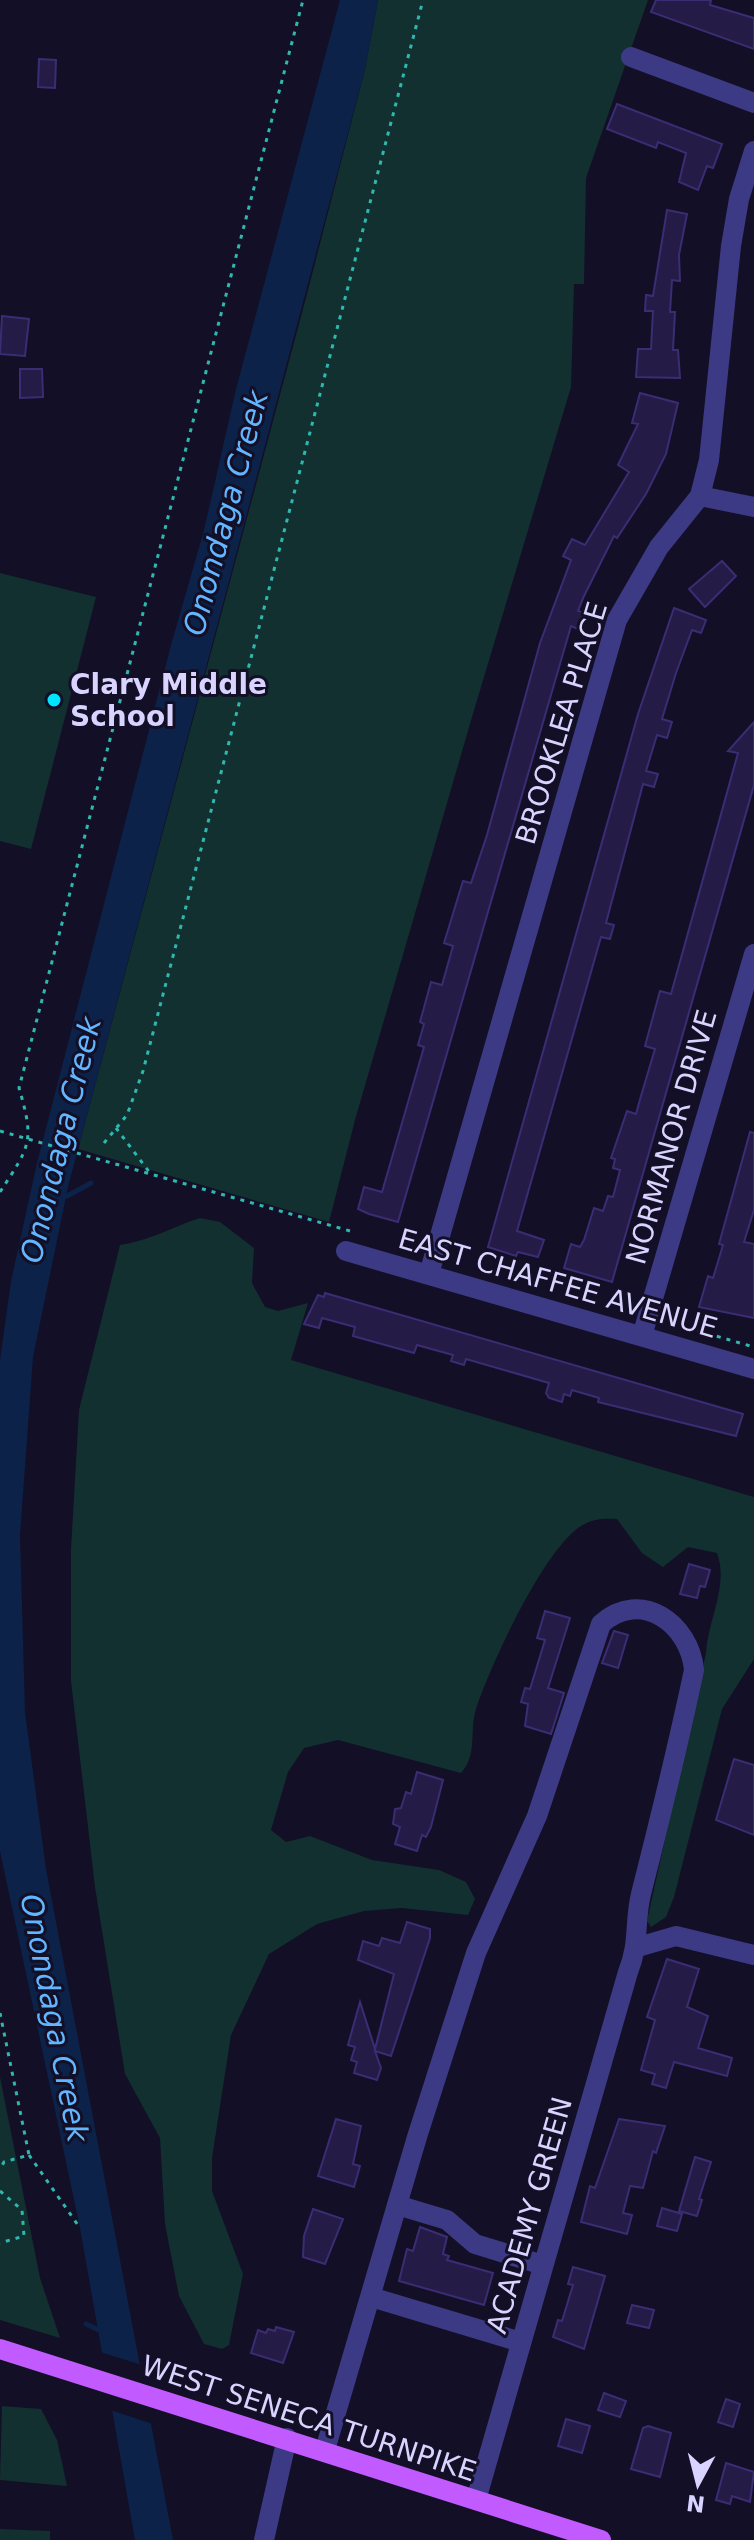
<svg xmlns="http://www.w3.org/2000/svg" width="754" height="2540" viewBox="0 0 754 2540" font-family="'DejaVu Sans',sans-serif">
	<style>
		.green { fill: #12302f }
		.water { fill: #0c2248 }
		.pier { fill: #130f26 }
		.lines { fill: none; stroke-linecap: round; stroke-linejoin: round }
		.stream { stroke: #0c2248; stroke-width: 5 }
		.building { fill: #241b47; stroke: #3b2d73; stroke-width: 2 }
		.path { stroke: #2fb8b0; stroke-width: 3; stroke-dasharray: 4 6; stroke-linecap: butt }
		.minor { stroke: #3d3a85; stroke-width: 20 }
		.major { stroke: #c25bff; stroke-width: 20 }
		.poi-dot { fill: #00e5ff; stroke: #130f26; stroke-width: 3 }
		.labels { text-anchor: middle; stroke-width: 6; stroke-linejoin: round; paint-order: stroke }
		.poi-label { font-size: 28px; font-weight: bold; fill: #d9d4ff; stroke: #130f26; text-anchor: start }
		.street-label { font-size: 28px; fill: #d9d4ff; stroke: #130f26 }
		.water-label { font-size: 30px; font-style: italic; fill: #62b6ff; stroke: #130f26 }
	</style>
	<rect width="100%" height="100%" fill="#130f26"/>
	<!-- green -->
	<g class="green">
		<polygon points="378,0 648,0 586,178 584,284 574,284 571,387 472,717 355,1120 329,1222 78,1149 307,294 365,69"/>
		<polygon points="0,573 96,597 31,849 0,841"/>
		<path d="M200,1218L220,1222L254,1248L252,1283L265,1307L278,1311L308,1303L291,1360L754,1497V1659L722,1709L674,1897L666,1917L651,1927L647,1921L706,1653C708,1619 729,1586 717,1553L688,1547L663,1567L642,1553L617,1519C604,1518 592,1519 581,1526C544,1549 490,1666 476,1709C469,1732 478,1754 461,1773L338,1740L304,1748L288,1772L271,1830L286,1842L310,1836L372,1860L439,1870L466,1882L475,1899L468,1915L402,1908L364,1911L317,1924L269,1954L231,2035L212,2158V2191L243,2274L229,2345L222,2349L204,2344L179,2296L165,2224L160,2138L125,2074L95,1887L71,1681V1549L79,1410L120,1245C149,1241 172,1227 200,1218Z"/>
		<polygon points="0,2077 40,2278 60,2338 0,2320"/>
		<polygon points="2,2406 41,2409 57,2440 67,2486 0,2480"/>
		<polygon points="0,2529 50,2531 50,2540 0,2540"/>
	</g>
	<!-- water -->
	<polygon class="water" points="340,0 378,0 365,69 68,1187 33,1357 20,1535 25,1712 46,1869 173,2540 135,2540 80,2228 0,1851 0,1360 11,1281 37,1163 171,645 204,530 236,389"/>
	<!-- pier -->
	<polygon class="pier" points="97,2351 145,2366 156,2425 107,2409"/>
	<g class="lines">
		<!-- stream -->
		<g class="stream">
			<polyline points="67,1196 91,1183"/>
			<polyline points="86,2324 103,2332"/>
		</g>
	</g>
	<!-- building -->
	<g class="building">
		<polygon points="656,0 711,0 710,5 754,18 754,49 651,12"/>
		<polygon points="39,59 56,60 55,88 38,87"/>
		<polygon points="617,104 722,144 713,168 707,166 698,190 679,182 686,153 658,142 656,148 607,129"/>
		<polygon points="667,210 687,214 679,255 680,281 672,280 670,312 675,312 673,350 678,350 680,378 636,377 638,349 651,349 653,311 645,311 646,295 653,296"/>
		<polygon points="2,316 29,319 25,356 0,354"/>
		<polygon points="20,369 42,369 43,397 20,398"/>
		<polygon points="640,393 678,403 666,454 646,494 617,538 614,536 584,596 578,611 584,613 578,629 571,626 398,1222 369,1214 358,1209 364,1187 382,1192 424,1047 418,1045 424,1024 420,1022 431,982 442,985 453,946 444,943 463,881 471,883 487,835 540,643 571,560 563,556 572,539 585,545 629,472 618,465 638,424 632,423"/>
		<polygon points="722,561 736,576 705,607 689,589"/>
		<polygon points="674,608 706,620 701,633 692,630 676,673 662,719 672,722 667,738 657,735 646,771 658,774 654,787 643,784 606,923 614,925 610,939 601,937 517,1231 544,1240 538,1257 518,1252 516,1256 488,1247 638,714"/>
		<polygon points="754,722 754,785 612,1282 564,1268 571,1244 580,1247 584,1240 594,1208 603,1211 608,1196 613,1197 620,1170 613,1168 615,1159 611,1158 627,1111 636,1114 641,1096 655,1049 645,1046 660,991 671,994 738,753 728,751"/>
		<polygon points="750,1132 754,1133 754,1210 744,1242 754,1244 754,1318 699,1307 708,1276 713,1278 723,1245 719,1244"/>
		<polygon points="325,1293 743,1414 736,1436 598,1402 599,1398 572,1390 570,1396 564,1394 562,1402 549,1398 546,1393 549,1383 466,1359 464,1365 451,1361 453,1355 417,1345 414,1353 353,1336 355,1327 322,1318 319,1328 304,1324 318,1295 324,1297"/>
		<polygon points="689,1564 710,1570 705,1587 700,1586 697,1598 680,1594"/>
		<polygon points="545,1611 570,1618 548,1688 564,1693 551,1734 525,1726 528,1704 521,1702 525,1688 530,1689 545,1640 537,1638"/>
		<polygon points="614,1631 628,1635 618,1668 602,1663"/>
		<polygon points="734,1759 754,1765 754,1835 716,1820"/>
		<polygon points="417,1772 443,1780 431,1827 426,1837 422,1835 417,1851 395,1844 400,1827 393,1824 395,1809 401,1808 406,1792 411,1794"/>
		<polygon points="407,1922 430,1929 430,1938 391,2056 375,2051 381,2068 377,2080 354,2073 357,2062 351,2060 355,2047 348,2045 360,2002 375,2049 394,1974 358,1960 363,1941 379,1946 382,1938 400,1943"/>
		<polygon points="667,1959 699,1969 687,2007 708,2016 698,2048 732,2058 727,2076 674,2062 666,2088 652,2084 655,2074 641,2070 655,2020 647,2017"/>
		<polygon points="336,2119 361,2126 353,2164 360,2166 354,2187 318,2176"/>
		<polygon points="619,2119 665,2126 656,2153 653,2151 643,2188 630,2186 623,2213 632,2215 627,2234 581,2222 590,2186 595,2188"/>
		<polygon points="695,2157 711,2162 699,2199 702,2200 697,2216 679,2211"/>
		<polygon points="662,2208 682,2214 677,2231 657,2226"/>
		<polygon points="313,2209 343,2219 325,2264 303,2257 304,2236"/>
		<polygon points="420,2227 447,2237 443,2254 449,2256 447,2260 493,2273 484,2305 399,2281 407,2249 413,2251"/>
		<polygon points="573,2267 605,2276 584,2349 553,2337 558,2320 562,2321 573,2285 568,2284"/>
		<polygon points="632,2305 654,2310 649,2328 627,2323"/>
		<polygon points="276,2327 294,2332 283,2363 251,2353 258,2330 266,2333 268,2329 275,2331"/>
		<polygon points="604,2393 626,2401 620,2417 598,2410"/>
		<polygon points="726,2399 740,2404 733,2427 718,2422"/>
		<polygon points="566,2419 590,2426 582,2453 558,2446"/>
		<polygon points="648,2426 671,2433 660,2477 631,2469 643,2428"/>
		<polygon points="726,2463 754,2472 750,2502 732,2496 730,2504 716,2500"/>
	</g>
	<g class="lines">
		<!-- path -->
		<g class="path">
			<polyline points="116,1128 150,1173"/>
			<polyline points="0,1131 350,1231"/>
			<polyline points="104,1143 127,1115 143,1071 423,0"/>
			<path d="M0,1192C30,1146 35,1142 19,1088L303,0"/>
			<polyline points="688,1328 754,1347"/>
			<polyline points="0,2013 29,2155 4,2162 0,2169"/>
			<polyline points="29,2155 80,2228"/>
			<polyline points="0,2191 22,2210 24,2236 0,2243"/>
		</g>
		<!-- minor -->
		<g class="minor">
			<polyline points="631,57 754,103"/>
			<polyline points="700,496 754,507"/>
			<polyline points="346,1251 754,1369"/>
			<polyline points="429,1274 617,620 659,547 700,496 709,460 731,246 739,199 754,151"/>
			<polyline points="642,1336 754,954"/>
			<polyline points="638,1947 676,1936 754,1955"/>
			<polyline points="397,2205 447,2220 475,2244 543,2265"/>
			<polyline points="371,2297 521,2342"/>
			<path d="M325,2450L417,2137L476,1953L537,1816L601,1624C641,1588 690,1624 694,1670C678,1746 660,1819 641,1894C634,1923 640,1942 628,1972L476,2500"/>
			<polyline points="264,2540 287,2438"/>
		</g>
		<!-- major -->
		<polyline class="major" points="0,2349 601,2540"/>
	</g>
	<!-- markers -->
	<circle class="poi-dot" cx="54" cy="700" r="8"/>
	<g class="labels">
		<!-- poi labels -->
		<g class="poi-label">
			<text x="70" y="694">Clary Middle<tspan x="70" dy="32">School</tspan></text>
		</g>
		<!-- street labels -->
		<g class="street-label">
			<text transform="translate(561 723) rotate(-73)" y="10">BROOKLEA PLACE</text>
			<text transform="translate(671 1137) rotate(-74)" y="10">NORMANOR DRIVE</text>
			<text transform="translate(558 1283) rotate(16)" y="10">EAST CHAFFEE AVENUE</text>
			<text transform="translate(529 2215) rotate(-74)" y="10">ACADEMY GREEN</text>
			<text transform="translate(309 2418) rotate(18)" y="10">WEST SENECA TURNPIKE</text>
		</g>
		<!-- water labels -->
		<g class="water-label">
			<text transform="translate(226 513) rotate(-75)" y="10">Onondaga Creek</text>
			<text transform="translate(61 1140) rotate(-76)" y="10">Onondaga Creek</text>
			<text transform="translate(54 2018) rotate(79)" y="10">Onondaga Creek</text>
		</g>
	</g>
	<!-- north arrow -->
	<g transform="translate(698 2484) rotate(187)" stroke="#130f26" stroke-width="6" paint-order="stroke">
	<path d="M0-6L14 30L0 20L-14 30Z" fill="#d9d4ff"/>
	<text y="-12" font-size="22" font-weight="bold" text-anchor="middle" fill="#d9d4ff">N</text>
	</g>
</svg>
